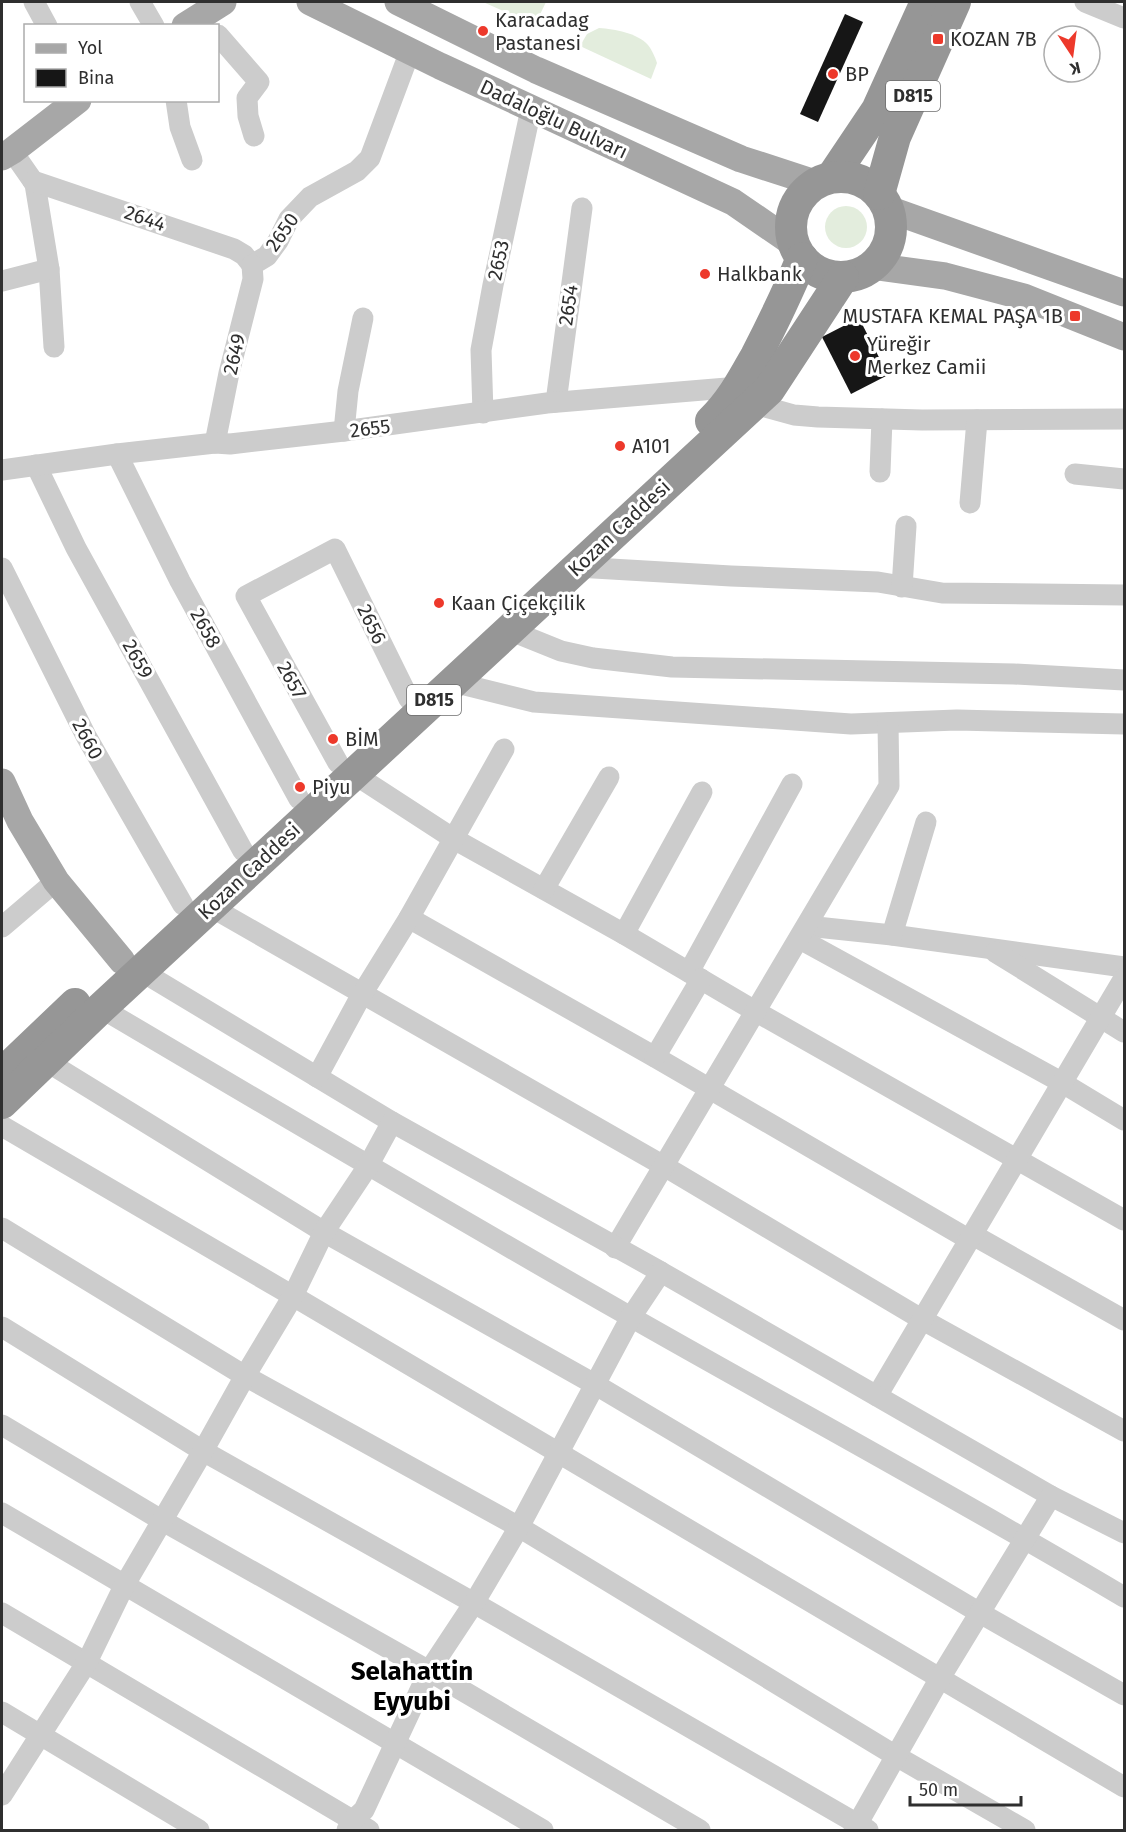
<svg xmlns="http://www.w3.org/2000/svg" width="1126" height="1832" viewBox="0 0 1126 1832" font-family="'Fira Sans',sans-serif">
	<style>
		.green { fill: #e3eddd }
		.building { fill: #161616 }
		.lines { fill: none; stroke-linecap: round; stroke-linejoin: round }
		.minor { stroke: #ccc; stroke-width: 21 }
		.major { stroke: #a7a7a7; stroke-width: 27 }
		.highway { stroke: #969696; stroke-width: 32 }
		.poi-dot { fill: #ed392b; stroke: #fff; stroke-width: 2 }
		.labels { text-anchor: middle; stroke-width: 6; stroke-linejoin: round; paint-order: stroke }
		.shield { fill: #fff; stroke: #6d6d6d; stroke-width: 1.5 }
		.shield-label { font-size: 18px; font-weight: bold; fill: #2f2f2f }
		.poi-label { font-size: 20px; fill: #2f2f2f; stroke: #fff; text-anchor: start }
		.street-label { font-size: 20px; fill: #2f2f2f; stroke: #fff }
		.district-label { font-size: 26px; font-weight: bold; fill: #000; stroke: #fff }
	</style>
	<rect width="100%" height="100%" fill="#fff"/>
	<!-- green -->
	<g class="green">
		<polygon points="483,2 546,2 535,25"/>
		<path d="M599,28C615,29 637,33 648,45C652,50 655,57 657,63L651,79L580,46L587,34Z"/>
		<circle cx="846" cy="227" r="21"/>
	</g>
	<!-- building -->
	<g class="building">
		<polygon points="845,14 863,22 818,122 800,114"/>
		<polygon points="859,318 888,375 851,394 822,337"/>
	</g>
	<g class="lines">
		<!-- minor -->
		<g class="minor">
			<polyline points="34,2 47,26"/>
			<polyline points="140,2 154,26"/>
			<polyline points="1085,2 1124,18"/>
			<polyline points="218,35 259,82 247,98 248,116 254,136"/>
			<polyline points="176,100 180,127 192,160"/>
			<polyline points="12,151 35,184 49,269 54,347"/>
			<polyline points="33,181 234,249 244,255 252,265"/>
			<polyline points="252,265 267,256 278,241 289,219 310,197 357,171 370,158 410,51"/>
			<polyline points="2,281 49,269"/>
			<polyline points="556,402 582,208"/>
			<polyline points="754,404 794,415 818,417 922,420 1124,419"/>
			<polyline points="483,413 481,350 493,285 531,109"/>
			<polyline points="344,431 348,391 363,318"/>
			<polyline points="215,443 229,373 253,279 252,265"/>
			<polyline points="117,454 180,581 299,799"/>
			<polyline points="36,465 76,548 243,851"/>
			<polyline points="2,470 117,454 215,443 230,444 344,431 547,403 739,387"/>
			<polyline points="880,472 882,419"/>
			<polyline points="1075,474 1124,479"/>
			<polyline points="970,503 977,420"/>
			<polyline points="577,567 731,576 878,582 942,593 1124,595"/>
			<polyline points="2,568 86,736 183,905"/>
			<polyline points="902,587 906,526"/>
			<polyline points="509,630 561,651 593,658 672,667 1014,674 1124,680"/>
			<polyline points="453,682 534,702 851,724 957,720 1124,724"/>
			<polyline points="338,763 246,596 335,549 409,699"/>
			<polyline points="354,774 454,839 624,934 755,1011 1124,1220"/>
			<polyline points="544,889 609,777"/>
			<polyline points="211,907 664,1166 923,1320 1124,1431"/>
			<polyline points="409,918 655,1057 970,1240"/>
			<polyline points="807,926 892,935 1124,967"/>
			<polyline points="2,927 56,881"/>
			<polyline points="624,934 702,792"/>
			<polyline points="892,935 926,822"/>
			<polyline points="800,939 1061,1082 1124,1120"/>
			<polyline points="995,952 1124,1032"/>
			<polyline points="141,971 392,1122"/>
			<polyline points="689,972 792,784"/>
			<path d="M101,1008C277,1112 452,1215 629,1316C794,1410 961,1500 1124,1597"/>
			<polyline points="655,1057 701,979"/>
			<polyline points="46,1061 324,1232 596,1385 980,1613 1124,1695"/>
			<polyline points="317,1077 362,994 409,918 504,749"/>
			<polyline points="2,1126 293,1296 1124,1787"/>
			<polyline points="2,1228 245,1376 519,1527 896,1756 1025,1830"/>
			<polyline points="973,1235 1124,1320"/>
			<polyline points="615,1248 889,786 888,723"/>
			<polyline points="2,1327 203,1451 474,1603 868,1830"/>
			<polyline points="877,1396 1124,978"/>
			<polyline points="2,1425 163,1521 429,1671 700,1830"/>
			<polyline points="2,1513 543,1830"/>
			<polyline points="2,1613 369,1830"/>
			<polyline points="2,1712 199,1830"/>
			<polyline points="2,1795 87,1662 124,1586 203,1451 245,1376 293,1296 324,1232 368,1166 392,1122 661,1272"/>
			<polyline points="347,1830 352,1821 364,1810 429,1671 474,1603 519,1527 631,1317 661,1272 1051,1496"/>
			<polyline points="854,1830 940,1678 1051,1496 1124,1533"/>
		</g>
		<!-- major -->
		<g class="major">
			<polyline points="310,2 440,66 733,202 794,244"/>
			<polyline points="398,2 536,70 741,159 815,183"/>
			<polyline points="185,26 223,2"/>
			<polyline points="2,157 12,151 78,100"/>
			<polyline points="888,209 1124,293"/>
			<polyline points="872,266 945,276 1024,297 1124,337"/>
			<polyline points="2,782 20,821 56,881 122,961"/>
		</g>
		<!-- highway -->
		<g class="highway">
			<polyline points="832,177 877,110 926,2"/>
			<circle cx="841" cy="227" r="50"/>
			<polyline points="879,194 895,137 955,2"/>
			<path d="M711,421C731,402 743,379 756,356C773,323 788,292 802,258"/>
			<polyline points="7,1069 75,1004"/>
			<polyline points="2,1103 101,1008 769,390 843,277"/>
		</g>
	</g>
	<!-- markers -->
	<g class="poi-dot">
		<circle cx="483" cy="31" r="6"/>
		<rect x="932" y="33" width="12" height="12" rx="3"/>
		<circle cx="833" cy="74" r="6"/>
		<circle cx="705" cy="274" r="6"/>
		<rect x="1069" y="310" width="12" height="12" rx="3"/>
		<circle cx="855" cy="356" r="6"/>
		<circle cx="620" cy="446" r="6"/>
		<circle cx="439" cy="603" r="6"/>
		<circle cx="333" cy="739" r="6"/>
		<circle cx="300" cy="787" r="6"/>
	</g>
	<g class="labels">
		<!-- shield labels -->
		<g class="shield">
			<rect x="886" y="81" width="54" height="30" rx="4.5"/>
			<rect x="407" y="685" width="54" height="30" rx="4.5"/>
		</g>
		<g class="shield-label">
			<text x="913" y="102">D815</text>
			<text x="434" y="706">D815</text>
		</g>
		<!-- poi labels -->
		<g class="poi-label">
			<text x="495" y="27">Karacadag<tspan x="495" dy="23">Pastanesi</tspan></text>
			<text x="950" y="46">KOZAN 7B</text>
			<text x="845" y="81">BP</text>
			<text x="717" y="281">Halkbank</text>
			<text x="1063" y="323" text-anchor="end">MUSTAFA KEMAL PAŞA 1B</text>
			<text x="867" y="351">Yüreğir<tspan x="867" dy="23">Merkez Camii</tspan></text>
			<text x="632" y="453">A101</text>
			<text x="451" y="610">Kaan Çiçekçilik</text>
			<text x="345" y="746">BİM</text>
			<text x="312" y="794">Piyu</text>
		</g>
		<!-- street labels -->
		<g class="street-label">
			<text transform="translate(554 119) rotate(25)" y="7">Dadaloğlu Bulvarı</text>
			<text transform="translate(145 218) rotate(19)" y="7">2644</text>
			<text transform="translate(282 232) rotate(-55)" y="7">2650</text>
			<text transform="translate(498 260) rotate(-78)" y="7">2653</text>
			<text transform="translate(568 305) rotate(-82)" y="7">2654</text>
			<text transform="translate(234 354) rotate(-77)" y="7">2649</text>
			<text transform="translate(370 428) rotate(-7)" y="7">2655</text>
			<text transform="translate(619 528) rotate(-43)" y="7">Kozan Caddesi</text>
			<text transform="translate(372 624) rotate(64)" y="7">2656</text>
			<text transform="translate(206 628) rotate(61)" y="7">2658</text>
			<text transform="translate(138 659) rotate(61)" y="7">2659</text>
			<text transform="translate(292 680) rotate(61)" y="7">2657</text>
			<text transform="translate(88 739) rotate(62)" y="7">2660</text>
			<text transform="translate(249 871) rotate(-43)" y="7">Kozan Caddesi</text>
		</g>
		<!-- district labels -->
		<g class="district-label">
			<text x="412" y="1680">Selahattin<tspan x="412" dy="30">Eyyubi</tspan></text>
		</g>
	</g>
	<!-- border -->
	<rect width="1126" height="1832" fill="none" stroke="#2f2f2f" stroke-width="6"/>
	<!-- legend -->
	<rect x="24" y="24" width="195" height="78" fill="#ffffff" stroke="#acacac" stroke-width="1.5"/>
	<rect x="36" y="44" width="30" height="9" fill="#a7a7a7" stroke="#acacac" stroke-width="1.5"/>
	<text x="78" y="54" font-size="18" fill="#2f2f2f">Yol</text>
	<rect x="36" y="69" width="30" height="18" fill="#161616" stroke="#acacac" stroke-width="1.5"/>
	<text x="78" y="84" font-size="18" fill="#2f2f2f">Bina</text>
	<!-- north arrow -->
	<g transform="translate(1072 54) rotate(167)"><circle r="28" fill="#ffffff" stroke="#acacac" stroke-width="1.5"/>
	<path d="M0-4.5L10 22L0 15L-10 22Z" fill="#ed392b"/>
	<text y="-9" font-size="16" font-weight="bold" text-anchor="middle" fill="#2f2f2f">K</text>
	</g>
	<!-- scale -->
	<path d="M910 1796v9h111v-9" fill="none" stroke="#2f2f2f" stroke-width="3"/>
	<text x="919" y="1796" font-size="18" fill="#2f2f2f" stroke="#ffffff" stroke-width="4.5" paint-order="stroke">50 m</text>
</svg>
